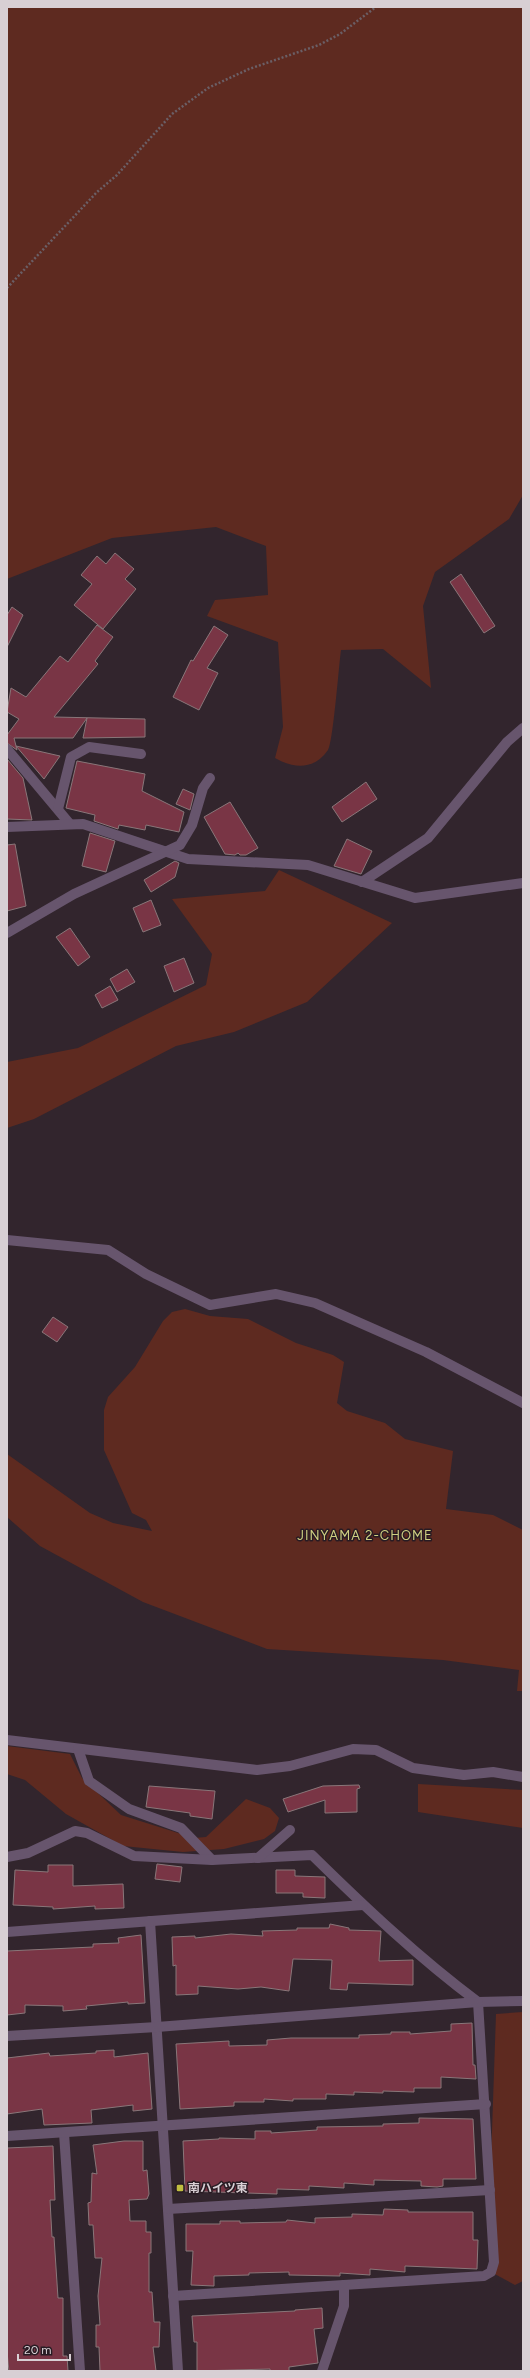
<svg xmlns="http://www.w3.org/2000/svg" width="530" height="2378" viewBox="0 0 530 2378" font-family="Figtree,'Noto Sans JP',sans-serif">
	<style>
		.green { fill: #5e2a20 }
		.building { fill: #793545; stroke: #897679 }
		.lines { fill: none; stroke-linecap: round; stroke-linejoin: round }
		.path { stroke: #6b5f66; stroke-width: 2.5; stroke-dasharray: 2 2; stroke-linecap: butt }
		.service { stroke: #67556d; stroke-width: 10 }
		.minor { stroke: #67556d; stroke-width: 10 }
		.tertiary { stroke: #67556d; stroke-width: 10 }
		.poi-dot { fill: #c0be40; stroke: #281b23; stroke-width: 1.5 }
		.labels { text-anchor: middle; stroke-width: 3; stroke-linejoin: round; paint-order: stroke }
		.poi-label { font-size: 12px; font-weight: bold; fill: #d8cfd4; stroke: #281b23; text-anchor: start }
		.neighbourhood-label { font-size: 13px; letter-spacing: 1px; fill: #cfcf81; stroke: #281b23 }
	</style>
	<rect width="100%" height="100%" fill="#32252d"/>
	<!-- green -->
	<g class="green">
		<path d="M7,7H523V495L509,519L435,572L423,606L431,688L383,649L341,650C339,664 333,744 328,750C314,770 294,769 275,758L283,727L278,642L207,616L215,600L268,595L266,546L216,527L112,538L7,579Z"/>
		<polygon points="279,870 392,923 307,1002 234,1032 176,1046 34,1119 7,1128 7,1062 78,1048 206,985 212,954 172,899 265,891"/>
		<polygon points="185,1309 210,1316 248,1319 296,1343 333,1355 344,1362 337,1403 347,1411 385,1423 405,1439 453,1451 446,1509 493,1515 523,1530 523,1691 517,1691 519,1670 443,1660 267,1649 143,1602 40,1546 7,1517 7,1454 90,1513 113,1523 152,1531 146,1520 132,1513 104,1450 104,1410 108,1397 135,1367 163,1321 172,1312"/>
		<polygon points="7,1746 70,1754 82,1778 121,1815 194,1838 206,1837 246,1799 270,1808 279,1818 275,1831 264,1839 224,1849 183,1852 123,1846 66,1814 25,1780 7,1774"/>
		<polygon points="418,1784 523,1790 523,1828 418,1812"/>
		<polygon points="523,2012 523,2281 515,2285 491,2272 490,2190 496,2014"/>
	</g>
	<!-- building -->
	<g class="building">
		<polygon points="115,553 134,569 125,579 136,589 103,629 74,605 92,584 81,575 97,556 106,564"/>
		<polygon points="461,574 495,626 484,633 450,582"/>
		<polygon points="12,607 23,615 7,647 7,615"/>
		<polygon points="97,625 113,637 95,661 98,664 54,717 145,719 145,737 83,738 87,718 73,738 14,738 17,750 7,743 7,735 19,719 7,712 11,688 26,697 60,656 68,662"/>
		<polygon points="214,626 228,635 207,668 218,673 199,710 173,697 191,660 193,661"/>
		<polygon points="16,746 60,756 44,779"/>
		<polygon points="7,759 23,778 32,820 7,819"/>
		<polygon points="77,761 145,774 142,791 184,812 179,832 146,825 145,830 119,825 118,829 94,821 95,815 66,808"/>
		<polygon points="366,782 377,799 342,822 332,807"/>
		<polygon points="183,789 194,794 190,810 176,804"/>
		<polygon points="230,802 258,848 246,855 240,855 238,853 235,855 225,854 204,817"/>
		<polygon points="90,833 115,841 106,872 82,866"/>
		<polygon points="347,839 372,851 361,874 334,866"/>
		<polygon points="15,844 26,906 7,911 7,845"/>
		<polygon points="175,861 179,863 175,877 151,892 144,880"/>
		<polygon points="151,900 161,925 143,932 133,908"/>
		<polygon points="70,928 90,957 78,966 56,937"/>
		<polygon points="184,958 194,983 174,992 164,966"/>
		<polygon points="127,969 135,982 117,992 110,979"/>
		<polygon points="110,986 118,1000 102,1008 95,995"/>
		<polygon points="53,1317 68,1327 57,1342 42,1332"/>
		<polygon points="359,1785 360,1788 357,1789 357,1812 325,1813 325,1800 288,1812 283,1799 323,1786"/>
		<polygon points="149,1786 215,1791 212,1819 190,1816 190,1813 146,1807"/>
		<polygon points="157,1864 182,1867 180,1882 155,1879"/>
		<polygon points="48,1865 73,1865 73,1886 123,1884 124,1908 95,1909 95,1906 53,1909 53,1907 13,1905 15,1870 48,1872"/>
		<polygon points="276,1870 295,1870 295,1876 325,1877 325,1898 303,1897 303,1893 276,1893"/>
		<polygon points="330,1924 349,1928 349,1930 381,1931 379,1961 413,1960 413,1985 348,1983 347,1990 330,1989 332,1960 293,1959 289,1991 261,1987 238,1989 198,1986 198,1994 176,1995 176,1965 173,1966 172,1937 195,1936 195,1938 231,1934 263,1936 262,1931 297,1930 297,1928 329,1928"/>
		<polygon points="141,1935 145,2003 128,2004 128,2002 86,2006 87,2009 63,2011 63,2006 25,2005 25,2013 7,2015 7,1951 93,1947 93,1944 119,1943 118,1938"/>
		<polygon points="472,2023 473,2065 475,2065 476,2079 441,2077 441,2088 414,2088 414,2092 383,2091 383,2093 354,2092 354,2095 326,2094 326,2099 293,2099 293,2101 264,2099 264,2102 234,2102 234,2106 180,2109 176,2044 229,2041 229,2046 267,2045 267,2040 291,2038 359,2038 359,2035 391,2034 391,2032 410,2032 410,2034 451,2031 451,2024"/>
		<polygon points="114,2050 114,2057 148,2053 152,2109 133,2111 133,2105 91,2110 92,2123 44,2125 42,2109 7,2114 7,2058 49,2053 50,2056 96,2053 96,2051"/>
		<polygon points="419,2118 473,2119 476,2179 443,2179 443,2186 437,2187 421,2186 421,2181 374,2180 374,2185 344,2183 344,2188 309,2186 309,2190 277,2189 277,2194 185,2191 183,2141 219,2139 219,2138 255,2139 255,2131 271,2131 271,2133 317,2130 317,2127 383,2126 383,2124 419,2123"/>
		<polygon points="124,2141 143,2141 143,2171 147,2170 149,2194 147,2199 129,2200 130,2221 146,2221 146,2232 151,2232 151,2253 149,2253 149,2292 152,2292 154,2322 160,2322 159,2347 153,2347 156,2371 100,2371 99,2347 96,2347 96,2325 100,2325 98,2296 102,2258 95,2258 93,2225 89,2225 88,2203 91,2202 92,2173 97,2174 93,2145"/>
		<polygon points="53,2146 55,2200 50,2200 52,2237 54,2237 58,2298 63,2298 63,2356 67,2356 68,2371 9,2371 7,2352 7,2148"/>
		<polygon points="384,2209 408,2210 408,2212 473,2212 473,2240 478,2240 477,2269 405,2266 405,2272 370,2269 370,2275 340,2273 340,2276 289,2275 289,2272 249,2273 249,2275 214,2276 214,2286 191,2285 193,2251 186,2251 186,2224 220,2224 220,2221 240,2221 240,2223 286,2222 287,2220 315,2223 315,2218 352,2217 352,2214 383,2215"/>
		<polygon points="322,2308 323,2328 314,2329 318,2363 289,2367 289,2371 270,2371 270,2369 197,2371 197,2342 194,2342 192,2316 295,2311 295,2310"/>
	</g>
	<g class="lines">
		<!-- path -->
		<polyline class="path" points="7,288 97,192 117,175 172,114 208,88 249,69 319,45 340,34 376,7"/>
		<!-- service -->
		<polyline class="service" points="362,882 428,838 507,742 523,728"/>
		<!-- minor -->
		<g class="minor">
			<polyline points="7,749 69,823"/>
			<polyline points="58,809 71,757 89,747 141,754"/>
			<polyline points="7,827 83,824 188,859 308,865 415,898 523,883"/>
			<polyline points="7,933 74,894 180,845 192,825 203,788 210,778"/>
			<polyline points="7,1240 108,1250 146,1274 210,1305 276,1294 315,1303 426,1352 523,1403"/>
			<polyline points="7,1740 257,1770 290,1766 353,1749 376,1750 413,1768 464,1775 493,1772 523,1777"/>
			<polyline points="78,1749 89,1781 129,1809 181,1828 212,1860"/>
			<path d="M7,1857L28,1853L75,1831L87,1833L134,1856L212,1860L312,1855C365,1907 419,1958 478,2002L494,2262L491,2272L484,2276L173,2296"/>
			<polyline points="258,1858 290,1830"/>
			<polyline points="150,1921 178,2371"/>
			<polyline points="7,1932 363,1905"/>
			<polyline points="478,2002 523,2001"/>
			<polyline points="64,2133 80,2371"/>
			<polyline points="7,2136 486,2104"/>
			<polyline points="168,2209 490,2190"/>
			<polyline points="322,2371 344,2306 344,2285"/>
		</g>
		<!-- tertiary -->
		<polyline class="tertiary" points="7,2036 157,2027 478,2002"/>
	</g>
	<!-- markers -->
	<rect class="poi-dot" x="176" y="2184" width="8" height="8" rx="2"/>
	<g class="labels">
		<!-- poi labels -->
		<g class="poi-label">
			<text x="188" y="2192">南ハイツ東</text>
		</g>
		<!-- neighbourhood labels -->
		<g class="neighbourhood-label">
			<text x="365" y="1540">JINYAMA 2-CHOME</text>
		</g>
	</g>
	<!-- border -->
	<rect width="530" height="2378" fill="none" stroke="#d8cfd4" stroke-width="16"/>
	<!-- scale -->
	<path d="M18 2354v6h52v-6" fill="none" stroke="#d8cfd4" stroke-width="2"/>
	<text x="24" y="2354" font-size="12" fill="#d8cfd4" stroke="#281b23" stroke-width="3" paint-order="stroke">20 m</text>
</svg>
